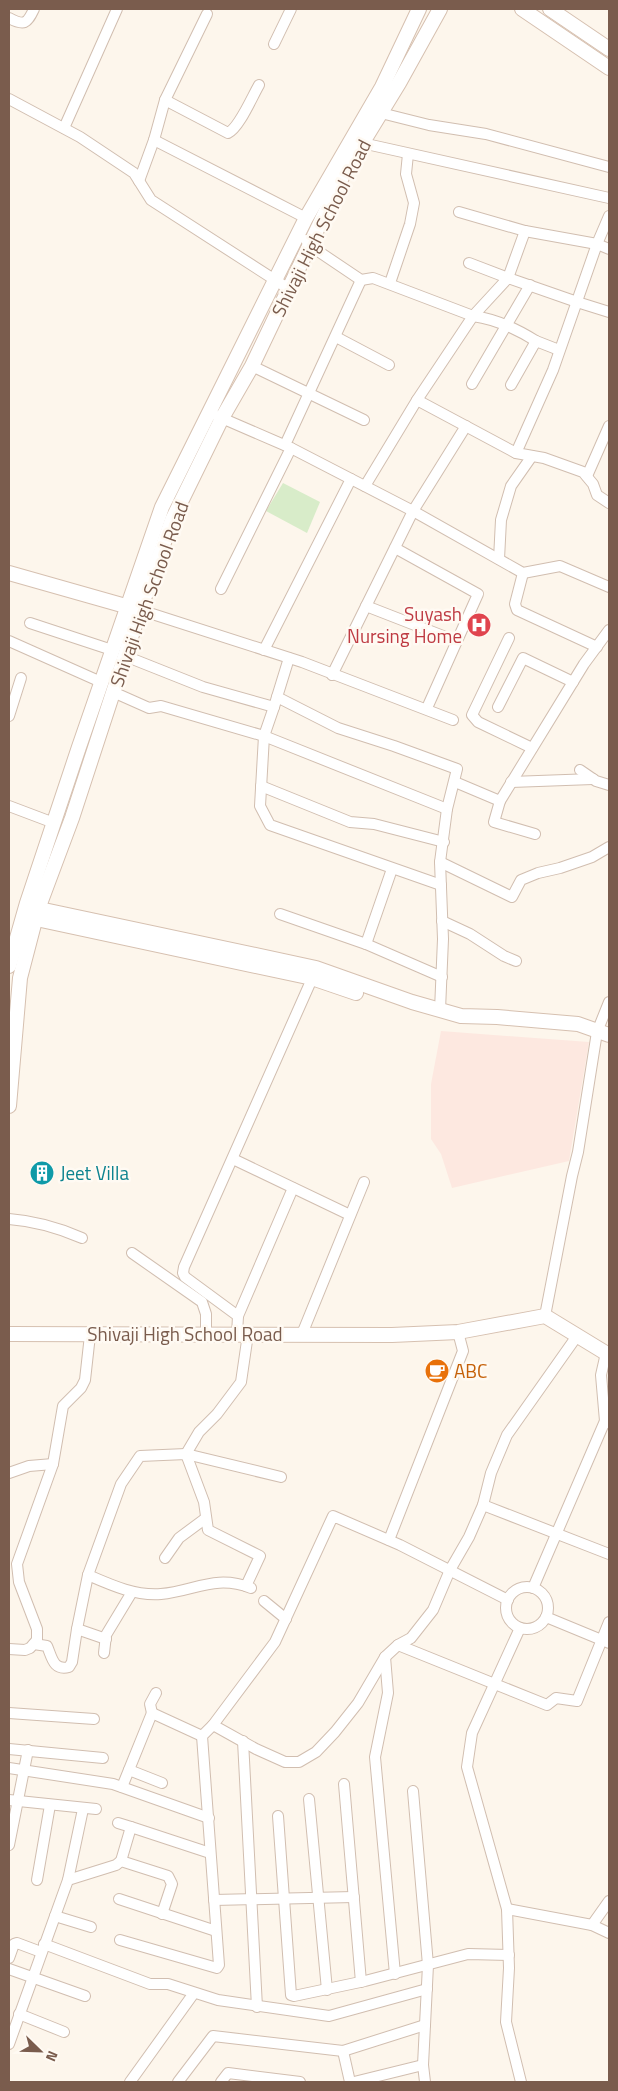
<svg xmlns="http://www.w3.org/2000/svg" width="618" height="2091" viewBox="0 0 618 2091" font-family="'Titillium Web',sans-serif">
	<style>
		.commercial { fill: #fde8e0 }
		.green { fill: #d8ecc9 }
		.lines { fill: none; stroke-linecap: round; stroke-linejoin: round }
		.street-casing { stroke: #d1beb0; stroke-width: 12 }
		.secondary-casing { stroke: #d6c0b0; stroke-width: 16 }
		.street { stroke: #fff; stroke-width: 10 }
		.secondary { stroke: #fff; stroke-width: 14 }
		.labels { text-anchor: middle; stroke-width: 5; stroke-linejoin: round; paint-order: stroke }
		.street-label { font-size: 19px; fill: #7a5c4d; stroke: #fffaf3 }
		.health-label { font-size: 19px; fill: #be3a42; stroke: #fffaf3; text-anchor: end }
		.culture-label { font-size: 19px; fill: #0d838f; stroke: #fffaf3; text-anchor: start }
		.food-label { font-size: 19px; fill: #c56008; stroke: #fffaf3; text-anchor: start }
	</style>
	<rect width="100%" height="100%" fill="#fdf6ec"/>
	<!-- commercial -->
	<polygon class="commercial" points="441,1031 589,1042 569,1161 452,1188 441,1154 431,1139 431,1084"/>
	<!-- green -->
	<polygon class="green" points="283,483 320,502 307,533 266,511"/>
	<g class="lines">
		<defs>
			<g id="street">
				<path d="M9,18C24,26 27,24 34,9"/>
				<polyline points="274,44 291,9"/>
				<polyline points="9,99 80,137 134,173 151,200 289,289"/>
				<path d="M165,100L228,133C239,128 252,97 259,85"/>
				<polyline points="381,113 429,125 486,134 609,167"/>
				<polyline points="64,128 117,9"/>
				<polyline points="154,140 306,218"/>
				<polyline points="362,143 609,198"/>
				<polyline points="139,181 154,140 165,100 207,14"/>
				<polyline points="459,212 525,231 597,244 609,249"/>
				<path d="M306,240L309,245L361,280L373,278L473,316C495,319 517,329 536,341"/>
				<polyline points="469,263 508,278 525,231"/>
				<polyline points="390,283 410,224 414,203 406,174 408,154"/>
				<polyline points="336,337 389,365"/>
				<polyline points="252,366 364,420"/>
				<polyline points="472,384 530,285"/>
				<polyline points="511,385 536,341 559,350"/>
				<polyline points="417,400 516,453 544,458 583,472 593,484 597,495 609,503"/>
				<polyline points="217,416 291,448 413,511 523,573 560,566 609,587"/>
				<polyline points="285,445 361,280"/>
				<polyline points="516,453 553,370 597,244 609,216"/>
				<polyline points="587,476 609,426"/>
				<polyline points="365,486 417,400 473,316 508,278 577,302 609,312"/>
				<polyline points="395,548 478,594 427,708"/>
				<polyline points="499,559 501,520 511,486 532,456"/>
				<polyline points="523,573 515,604 517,610 597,647"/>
				<polyline points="221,589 291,448"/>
				<polyline points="366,606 456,641"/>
				<polyline points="140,610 302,662 453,720"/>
				<polyline points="30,623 112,650"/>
				<polyline points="509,638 472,715 478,722 532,748"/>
				<polyline points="9,641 101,682"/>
				<polyline points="264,650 351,479"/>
				<polyline points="125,656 203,687 274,707 277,697 338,728 394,746 457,769 447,809 440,862 443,939 440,1010"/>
				<polyline points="332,675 413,511 466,426"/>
				<polyline points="113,692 149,708 161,706 264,736 447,809"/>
				<polyline points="277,697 289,658"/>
				<polyline points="274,707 264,736 260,806 270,825 441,885"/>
				<polyline points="498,707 523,658 573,682"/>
				<polyline points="9,716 21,678"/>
				<polyline points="580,770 596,781 609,785"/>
				<polyline points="455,782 500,801 584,664 609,630"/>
				<polyline points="511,782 593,779"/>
				<polyline points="261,786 350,822 374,824 444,842"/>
				<polyline points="500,801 494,822 535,834"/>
				<polyline points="9,806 54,823"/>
				<polyline points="440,862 512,897 521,880 538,873 560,868 592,857 609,847"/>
				<polyline points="280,914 366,944 442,977"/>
				<polyline points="442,921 470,934 504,956 516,961"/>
				<polyline points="366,944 392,869"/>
				<polyline points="233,1159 350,1215"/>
				<path d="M9,1219C35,1221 57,1227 82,1238"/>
				<polyline points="132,1253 202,1302 206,1314 206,1335"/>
				<polyline points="238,1316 293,1188"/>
				<polyline points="545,1316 572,1176 578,1152 597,1032 609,1002"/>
				<polyline points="302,1334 364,1182"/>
				<polyline points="237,1335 238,1316 185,1277 183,1273 184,1267 315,972"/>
				<polyline points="606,1353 601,1375 605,1421 609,1423"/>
				<polyline points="9,1473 29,1466 53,1464"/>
				<polyline points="483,1505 609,1554"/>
				<polyline points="389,1540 463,1351 458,1332"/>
				<polyline points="165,1558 179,1538 206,1518"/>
				<path d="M88,1575C111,1585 135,1596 161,1594C195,1591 215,1574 251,1588"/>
				<polyline points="246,1586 260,1556 208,1530 204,1502 186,1454 199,1432 217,1414 241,1382 248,1334"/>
				<circle cx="527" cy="1608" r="21"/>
				<polyline points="533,1588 605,1421"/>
				<polyline points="264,1601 286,1619"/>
				<polyline points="546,1617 609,1643"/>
				<polyline points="520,1628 472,1733 467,1767 507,1909 509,1968 506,2022 521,2082"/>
				<polyline points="106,1639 77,1629 88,1575 121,1484 140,1456 186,1454 281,1477"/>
				<path d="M34,1644L47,1646C52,1657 53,1671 69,1667L72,1662L77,1629"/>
				<polyline points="398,1645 547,1705 556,1698 577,1701 609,1622"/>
				<polyline points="9,1649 25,1650 30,1648 37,1640 37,1629 19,1582 17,1564 53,1464 63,1406 81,1388 85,1380 90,1335"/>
				<polyline points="104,1653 106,1635 132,1592"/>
				<polyline points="385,1657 388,1693 375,1757 395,1974"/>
				<polyline points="9,1713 94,1719"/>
				<polyline points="152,1713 150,1704 156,1693"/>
				<polyline points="213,1725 256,1749 285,1762 299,1762 316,1752 335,1732 358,1703 385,1657 398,1645 411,1638 433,1610 450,1570 469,1537 483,1505 491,1473 507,1435 577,1336"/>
				<polyline points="243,1741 257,2007"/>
				<polyline points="9,1749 103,1758"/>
				<polyline points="9,1768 113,1784 209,1818"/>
				<polyline points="129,1770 162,1783"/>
				<polyline points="344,1784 361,1982"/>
				<polyline points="122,1787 152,1713 202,1736"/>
				<polyline points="413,1791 428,1965 423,2065 425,2082"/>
				<polyline points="309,1799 327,1990"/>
				<polyline points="9,1800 96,1809"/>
				<polyline points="278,1816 291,1995 294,1996 365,1981 468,1954 509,1955"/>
				<polyline points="118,1823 131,1827"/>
				<polyline points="9,1845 28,1750"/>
				<polyline points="121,1861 131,1827 210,1853"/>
				<polyline points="37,1880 50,1805"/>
				<polyline points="68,1880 116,1865 121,1861 168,1876 172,1884 162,1914"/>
				<polyline points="119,1899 216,1931"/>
				<polyline points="214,1900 354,1897"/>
				<polyline points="507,1909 592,1925 609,1933"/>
				<polyline points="55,1916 91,1927"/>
				<polyline points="592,1925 609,1901"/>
				<polyline points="120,1940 217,1968 219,1965 202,1736 213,1725 275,1642 333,1516 400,1545 508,1600"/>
				<polyline points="44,1944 150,1984 168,1984 218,2000 329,2016 427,1989"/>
				<polyline points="9,1958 14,1944 17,1943 41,1952"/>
				<polyline points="9,1969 85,1996"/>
				<polyline points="19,2014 64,2032"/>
				<polyline points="9,2044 68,1880 83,1809"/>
				<polyline points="343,2051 350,2082"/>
				<polyline points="130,2082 194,1993"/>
				<polyline points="178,2082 213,2036 343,2051 425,2025"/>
				<polyline points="221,2082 228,2073 300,2082"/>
				<polyline points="354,2082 423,2065"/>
			</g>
			<g id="secondary">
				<polyline points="522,9 609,68"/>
				<polyline points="550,9 609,49"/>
				<polyline points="9,573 136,609"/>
				<polyline points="30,907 316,968 412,1002 461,1016 497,1017 578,1024 609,1035"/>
				<polyline points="27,917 312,978 356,993"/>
				<polyline points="9,966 27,903 79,747 162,507 306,218 382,87 419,9"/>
				<polyline points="9,1106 20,978 38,909 72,818 140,610 172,520 222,418 252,366 344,173 399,83 440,9"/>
				<polyline points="9,1334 392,1335 458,1332 545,1316 609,1355"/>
			</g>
		</defs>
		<!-- street casing -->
		<use href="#street" class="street-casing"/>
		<!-- secondary casing -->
		<use href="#secondary" class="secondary-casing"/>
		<!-- street -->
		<use href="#street" class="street"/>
		<!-- secondary -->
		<use href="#secondary" class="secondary"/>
	</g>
	<!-- icons -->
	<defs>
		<symbol id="hospital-disc" viewBox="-11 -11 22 22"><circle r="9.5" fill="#e0444e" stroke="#fffaf3"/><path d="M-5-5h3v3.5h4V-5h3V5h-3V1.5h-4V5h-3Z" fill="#fff"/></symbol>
		<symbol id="building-disc" viewBox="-11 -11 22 22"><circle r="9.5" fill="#0f9aa8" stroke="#fffaf3"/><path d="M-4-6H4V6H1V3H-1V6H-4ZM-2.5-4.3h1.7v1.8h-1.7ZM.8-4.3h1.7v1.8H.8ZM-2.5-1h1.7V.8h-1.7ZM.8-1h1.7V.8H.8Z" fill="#fff"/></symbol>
		<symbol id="cafe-disc" viewBox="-11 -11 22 22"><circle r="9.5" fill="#e8710a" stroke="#fffaf3"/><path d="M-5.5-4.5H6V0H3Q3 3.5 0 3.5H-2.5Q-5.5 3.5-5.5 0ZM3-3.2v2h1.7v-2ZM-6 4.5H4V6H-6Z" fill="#fff"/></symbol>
	</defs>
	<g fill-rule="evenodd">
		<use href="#hospital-disc" x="465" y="611" width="28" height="28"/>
		<use href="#building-disc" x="28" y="1159" width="28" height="28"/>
		<use href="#cafe-disc" x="423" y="1357" width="28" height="28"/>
	</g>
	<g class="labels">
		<!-- street labels -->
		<g class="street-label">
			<text transform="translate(321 228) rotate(-63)" y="7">Shivaji High School Road</text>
			<text transform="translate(149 594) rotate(-70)" y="7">Shivaji High School Road</text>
			<text x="185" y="1341">Shivaji High School Road</text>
		</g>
		<!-- health labels -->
		<g class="health-label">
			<text x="462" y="621">Suyash<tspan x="462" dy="22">Nursing Home</tspan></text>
		</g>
		<!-- culture labels -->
		<g class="culture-label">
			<text x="60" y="1180">Jeet Villa</text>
		</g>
		<!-- food labels -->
		<g class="food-label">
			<text x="454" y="1378">ABC</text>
		</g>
	</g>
	<!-- border -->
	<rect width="618" height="2091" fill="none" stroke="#7a5c4d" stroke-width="20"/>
	<!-- north arrow -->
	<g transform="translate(40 2051) rotate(113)" stroke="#fffaf3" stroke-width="4" paint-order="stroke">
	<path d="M0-4L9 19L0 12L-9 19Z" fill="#7a5c4d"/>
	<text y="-8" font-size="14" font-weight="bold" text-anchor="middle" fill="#7a5c4d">N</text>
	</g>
</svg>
